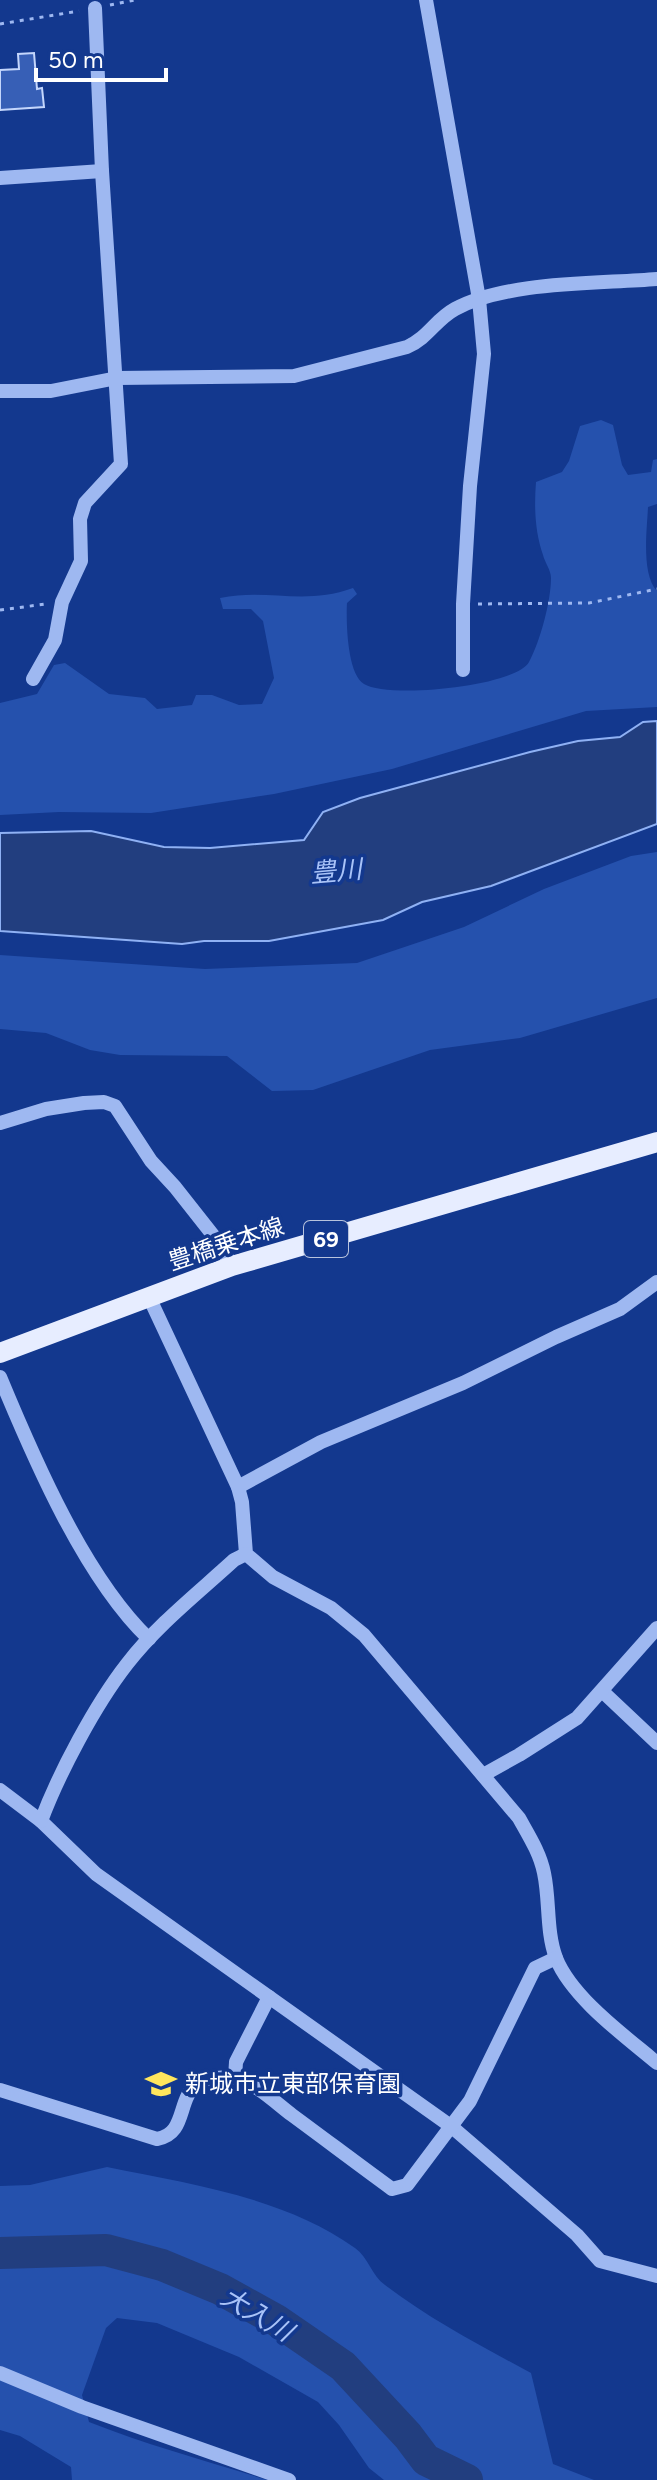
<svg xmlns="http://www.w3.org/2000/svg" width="657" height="2480" viewBox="0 0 657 2480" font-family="Figtree,'Noto Sans JP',sans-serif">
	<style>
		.green { fill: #2551ad }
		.water { fill: #223e7f; stroke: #8fb1f4; stroke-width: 2 }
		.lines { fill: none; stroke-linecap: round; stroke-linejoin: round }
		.river { stroke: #223e7f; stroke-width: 32 }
		.building { fill: #375fb6; stroke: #c4d6fc; stroke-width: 2 }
		.path { stroke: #9eb8f1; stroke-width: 3; stroke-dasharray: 4 6; stroke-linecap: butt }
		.minor { stroke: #9eb8f1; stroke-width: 14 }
		.major { stroke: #e7edff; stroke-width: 20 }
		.labels { text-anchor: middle; stroke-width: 7; stroke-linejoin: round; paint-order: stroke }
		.shield { fill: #13388e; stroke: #b8c3dd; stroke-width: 2 }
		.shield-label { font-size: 22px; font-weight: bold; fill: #fff }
		.street-label { font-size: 24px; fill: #fff; stroke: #13388e }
		.poi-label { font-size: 24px; fill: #fff; stroke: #13388e; text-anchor: start }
		.water-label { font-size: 26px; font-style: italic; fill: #a9c3f8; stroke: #13388e }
	</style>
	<rect width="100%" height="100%" fill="#13388e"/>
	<!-- green -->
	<g class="green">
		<path d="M601,420L613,425L622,465L628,475L651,472L653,460L657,459V504L648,507C647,530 641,574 657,591V707L586,711L392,769L274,794L151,813L59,812L0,815V703L37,694L54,665L65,663L109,694L145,698L157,709L192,705L196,695H212L239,705L262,704L274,678L263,621L251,609H223L220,598C268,588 303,606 353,588L357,594L347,603C346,621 347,674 364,684C388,699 515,687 529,662C540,642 551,601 551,578C551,570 545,563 543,555C535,532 534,507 536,482L562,472L569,461L580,426Z"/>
		<polygon points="657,852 657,998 520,1038 430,1050 313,1090 272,1091 227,1056 120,1055 90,1050 46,1033 0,1029 0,955 205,969 357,963 464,927 544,889 631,856"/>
		<path d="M107,2167C190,2184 284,2197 355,2248C368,2257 372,2276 385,2285C431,2320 481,2346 531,2373L553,2464L594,2480H384L369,2468L339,2425L318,2402L239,2357L157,2323L117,2318L106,2328L82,2395L89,2422C147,2445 207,2461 267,2480H72L71,2467L20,2436L0,2430V2186L30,2185Z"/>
	</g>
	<!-- water -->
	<polygon class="water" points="657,721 657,824 491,886 422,902 383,920 269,941 204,941 182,944 0,931 0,833 91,831 164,847 210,848 304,840 323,812 360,798 530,752 578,741 620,737 643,722"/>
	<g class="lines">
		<!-- river -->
		<polyline class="river" points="0,2253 106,2250 162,2265 220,2289 276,2320 343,2366 408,2436 426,2460 467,2480"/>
	</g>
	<!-- building -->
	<polygon class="building" points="34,53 37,89 42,88 44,107 0,110 0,70 19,69 18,54"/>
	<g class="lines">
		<!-- path -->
		<g class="path">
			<polyline points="110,5 135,0"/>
			<polyline points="0,24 79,11"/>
			<polyline points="478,604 589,603 657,589"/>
			<polyline points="0,610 46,604"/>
		</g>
		<!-- minor -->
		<g class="minor">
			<polyline points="426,0 479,299 484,354 470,486 463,604 463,670"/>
			<polyline points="0,178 102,171"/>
			<path d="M0,391H51L117,378L294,376L407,347C429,337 435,320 455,309C506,281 598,284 657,279"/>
			<polyline points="33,679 55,640 62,602 81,561 80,519 85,503 121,464 102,171 95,8"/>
			<polyline points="0,1123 46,1109 84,1103 104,1102 115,1106 151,1161 175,1187 216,1239 232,1266"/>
			<path d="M149,1297L238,1487L242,1502L246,1554L273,1577L331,1608L364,1635L519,1818C529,1836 540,1853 544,1873C550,1901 546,1931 556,1958C572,1998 625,2036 657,2063"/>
			<path d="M0,1377C34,1459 85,1578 149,1639"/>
			<polyline points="238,1487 321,1442 463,1383 556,1337 620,1309 657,1282"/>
			<polyline points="602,1691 657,1743"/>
			<polyline points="483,1775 519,1755 577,1718 657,1628"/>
			<polyline points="0,1790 41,1821 96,1874 269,1997 236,2062 235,2078"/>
			<path d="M41,1821C59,1773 95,1705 127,1664C157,1625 198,1593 234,1560L246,1554"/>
			<polyline points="269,1997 452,2127 577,2235 600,2261 657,2276"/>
			<path d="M0,2090L157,2139C188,2134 176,2097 199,2083C208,2078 225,2076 235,2078C256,2083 276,2103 292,2115C326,2140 359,2165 392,2189L407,2185L470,2101L535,1968L556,1958"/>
			<polyline points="0,2373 82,2407 289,2480"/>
		</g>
		<!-- major -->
		<polyline class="major" points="0,1353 232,1266 657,1142"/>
	</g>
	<!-- icons -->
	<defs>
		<symbol id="school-bare" viewBox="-9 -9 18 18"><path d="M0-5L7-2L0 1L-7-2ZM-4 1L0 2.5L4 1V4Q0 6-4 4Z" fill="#ffe65d" stroke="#13388e" stroke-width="2.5" paint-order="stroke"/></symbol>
	</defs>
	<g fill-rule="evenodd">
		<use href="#school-bare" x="139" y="2062" width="44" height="44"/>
	</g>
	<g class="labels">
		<!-- shield labels -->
		<rect class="shield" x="304" y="1221" width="44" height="36" rx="6"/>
		<g class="shield-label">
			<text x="326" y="1247">69</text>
		</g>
		<!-- street labels -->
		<g class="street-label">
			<text transform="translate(226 1244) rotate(-18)" y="8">豊橋乗本線</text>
		</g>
		<!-- poi labels -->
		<g class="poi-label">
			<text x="185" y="2092">新城市立東部保育園</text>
		</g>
		<!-- water labels -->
		<g class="water-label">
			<text transform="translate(336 871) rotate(-5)" y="9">豊川</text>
			<text transform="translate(257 2314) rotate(31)" y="9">大入川</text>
		</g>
	</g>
	<!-- scale -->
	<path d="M36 68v12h130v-12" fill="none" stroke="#ffffff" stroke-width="4"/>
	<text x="48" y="68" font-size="24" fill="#ffffff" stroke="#13388e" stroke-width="6" paint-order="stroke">50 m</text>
</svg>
